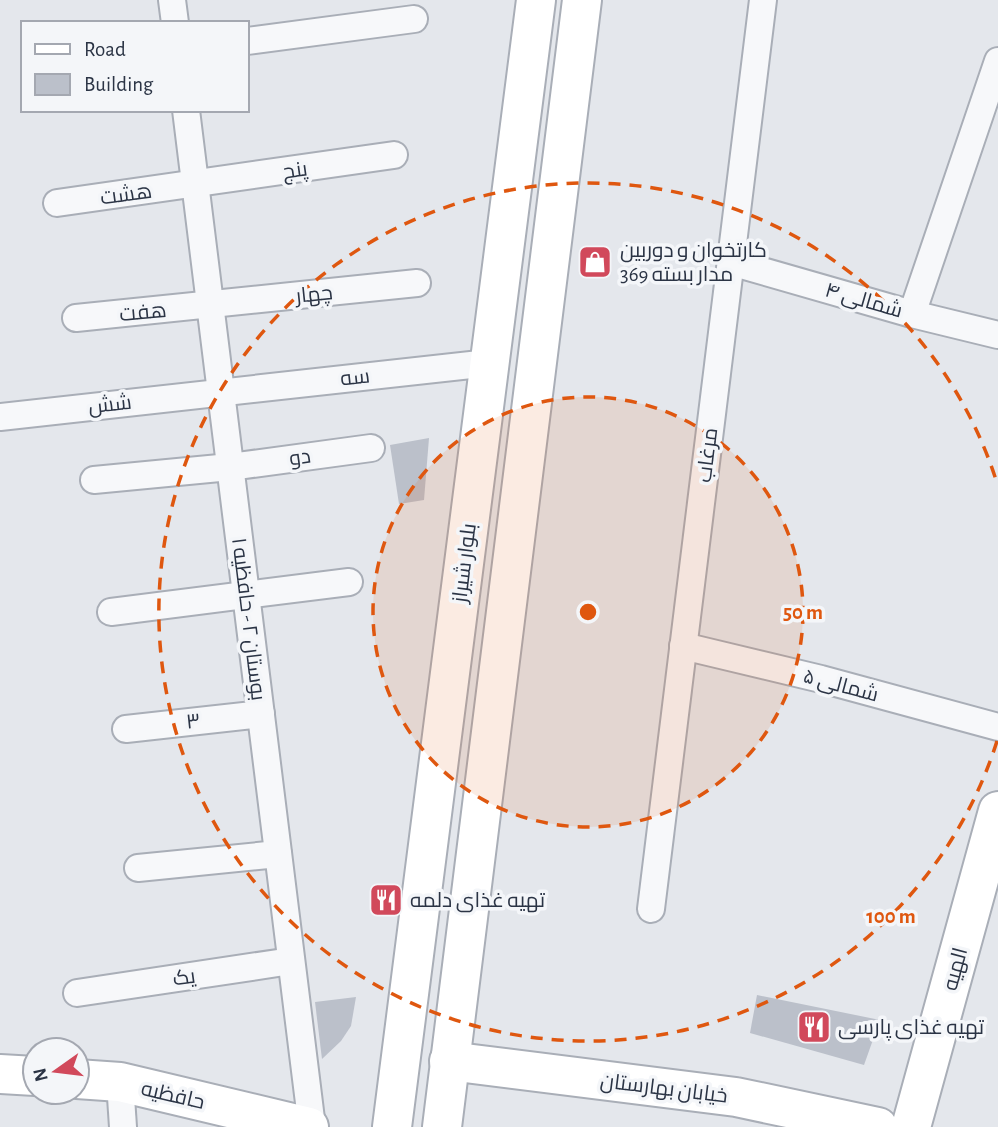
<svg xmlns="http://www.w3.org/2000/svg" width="998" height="1127" viewBox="0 0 998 1127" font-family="'Alegreya Sans',Cairo,sans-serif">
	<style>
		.building { fill: #bbc0ca }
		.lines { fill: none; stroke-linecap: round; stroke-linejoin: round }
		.street-casing { stroke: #a9aeb7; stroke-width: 30 }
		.secondary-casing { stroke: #a9aeb7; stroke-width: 42 }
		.street { stroke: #f7f8fa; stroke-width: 26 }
		.secondary { stroke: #fff; stroke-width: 38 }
		.ring { fill: none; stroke: #df570f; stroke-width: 3.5; stroke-dasharray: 12 9 }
		.labels { text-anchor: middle; stroke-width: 7; stroke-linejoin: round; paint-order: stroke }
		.street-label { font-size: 21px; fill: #2b3445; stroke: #f4f6f9 }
		.poi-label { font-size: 21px; fill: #2b3445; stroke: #f4f6f9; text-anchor: start }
		.centre { fill: #df570f; stroke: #f4f6f9; stroke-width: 3.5 }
		.ring-label { font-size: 21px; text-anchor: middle; font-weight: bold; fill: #df570f; stroke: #f4f6f9; stroke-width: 7; stroke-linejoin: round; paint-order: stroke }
	</style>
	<rect width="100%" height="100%" fill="#e4e7ec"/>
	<!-- building -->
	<g class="building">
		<polygon points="429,438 424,500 399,504 390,445"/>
		<polygon points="757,995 880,1020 864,1065 750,1033"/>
		<polygon points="356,997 351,1026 341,1041 322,1059 315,1002"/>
	</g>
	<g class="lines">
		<defs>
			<g id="street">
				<polyline points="172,0 175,23"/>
				<polyline points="247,41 414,19"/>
				<polyline points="186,110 312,1127"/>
				<polyline points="57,203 394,155"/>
				<polyline points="731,262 912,314 998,335"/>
				<polyline points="912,314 998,61"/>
				<polyline points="76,318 417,283"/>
				<polyline points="0,417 489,363"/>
				<polyline points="94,480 230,467 371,448"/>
				<polyline points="111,612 349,582"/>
				<polyline points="683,646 821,679 998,727"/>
				<polyline points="126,729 261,714"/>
				<polyline points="138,868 278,854"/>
				<polyline points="651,909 763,0"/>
				<polyline points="77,993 291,961"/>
				<polyline points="120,1082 123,1127"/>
			</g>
			<g id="secondary">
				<polyline points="449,1061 736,1097 878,1127"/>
				<polyline points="0,1074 35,1076"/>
				<polyline points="77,1079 120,1082 309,1127"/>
				<polyline points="392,1127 536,0"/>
				<polyline points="442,1127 582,0"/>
				<polyline points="911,1127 998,811"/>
			</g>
		</defs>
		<!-- street casing -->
		<use href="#street" class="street-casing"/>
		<!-- secondary casing -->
		<use href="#secondary" class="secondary-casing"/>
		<!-- street -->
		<use href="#street" class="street"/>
		<!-- secondary -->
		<use href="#secondary" class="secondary"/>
	</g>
	<!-- distance rings -->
	<circle cx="588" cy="612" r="215" fill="#df570f" fill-opacity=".12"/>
	<g class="ring">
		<circle cx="588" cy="612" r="215"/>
		<path d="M997 741A429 429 0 1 1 997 483"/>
	</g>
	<!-- icons -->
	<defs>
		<symbol id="shop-square" viewBox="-11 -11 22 22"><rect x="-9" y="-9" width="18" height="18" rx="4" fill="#d1495b" stroke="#f4f6f9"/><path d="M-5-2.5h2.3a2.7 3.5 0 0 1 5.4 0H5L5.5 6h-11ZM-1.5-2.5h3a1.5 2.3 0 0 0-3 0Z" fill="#fff"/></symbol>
		<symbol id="restaurant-square" viewBox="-11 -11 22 22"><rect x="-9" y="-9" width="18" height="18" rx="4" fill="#d1495b" stroke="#f4f6f9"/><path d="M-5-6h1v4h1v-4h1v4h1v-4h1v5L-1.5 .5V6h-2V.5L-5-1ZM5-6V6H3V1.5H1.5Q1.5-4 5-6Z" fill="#fff"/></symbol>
	</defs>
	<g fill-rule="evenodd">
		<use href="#shop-square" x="576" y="243" width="38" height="38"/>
		<use href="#restaurant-square" x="367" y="881" width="38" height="38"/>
		<use href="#restaurant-square" x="795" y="1008" width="38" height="38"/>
	</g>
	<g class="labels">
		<!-- street labels -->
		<g class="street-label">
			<text transform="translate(295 170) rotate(-8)" y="7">پنج</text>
			<text transform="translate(126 194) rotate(-8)" y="7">هشت</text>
			<text transform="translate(314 294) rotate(-6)" y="7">چهار</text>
			<text transform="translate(864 300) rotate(16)" y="7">۴ شمالی</text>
			<text transform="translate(143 312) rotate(-5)" y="7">هفت</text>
			<text transform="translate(355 377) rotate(-6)" y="7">سه</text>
			<text transform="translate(110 404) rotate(-6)" y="7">شش</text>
			<text transform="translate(707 455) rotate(-83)" y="7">مرغاب</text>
			<text transform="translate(300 457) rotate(-8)" y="7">دو</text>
			<text transform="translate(464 563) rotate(-83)" y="7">بلوار شیراز</text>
			<text transform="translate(249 619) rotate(83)" y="7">بوستان ۲ - حافظیه ۱</text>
			<text transform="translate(841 685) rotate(15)" y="7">۵ شمالی</text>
			<text transform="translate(193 721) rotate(-6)" y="7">۳</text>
			<text transform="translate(955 969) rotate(-75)" y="7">الهیه</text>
			<text transform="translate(184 977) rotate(-8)" y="7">یک</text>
			<text transform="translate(664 1088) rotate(7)" y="7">خیابان بهارستان</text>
			<text transform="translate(173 1095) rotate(13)" y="7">حافظیه</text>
		</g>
		<!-- poi labels -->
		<g class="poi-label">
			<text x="620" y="257">کارتخوان و دوربین<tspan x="620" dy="24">مدار بسته 369</tspan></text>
			<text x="410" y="907">تهیه غذای دلمه</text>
			<text x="838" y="1034">تهیه غذای پارسی</text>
		</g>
	</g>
	<circle cx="588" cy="612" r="10" class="centre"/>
	<g class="ring-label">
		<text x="803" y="619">50 m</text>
		<text x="891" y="923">100 m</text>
	</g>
	<!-- legend -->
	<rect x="21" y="21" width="228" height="91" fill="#f4f6f9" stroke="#a4a8b1" stroke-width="2"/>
	<rect x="35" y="44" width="35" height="10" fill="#ffffff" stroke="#a4a8b1" stroke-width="2"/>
	<text x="84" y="56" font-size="21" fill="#2b3445">Road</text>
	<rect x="35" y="74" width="35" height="21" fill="#bbc0ca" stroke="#a4a8b1" stroke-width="2"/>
	<text x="84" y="91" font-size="21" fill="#2b3445">Building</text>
	<!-- north arrow -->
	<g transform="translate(56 1071) rotate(256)"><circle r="33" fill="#f4f6f9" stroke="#a4a8b1" stroke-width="2"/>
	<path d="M0-5L12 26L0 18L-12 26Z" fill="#d1495b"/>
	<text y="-10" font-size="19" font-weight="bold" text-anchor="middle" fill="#2b3445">N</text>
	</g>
</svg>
